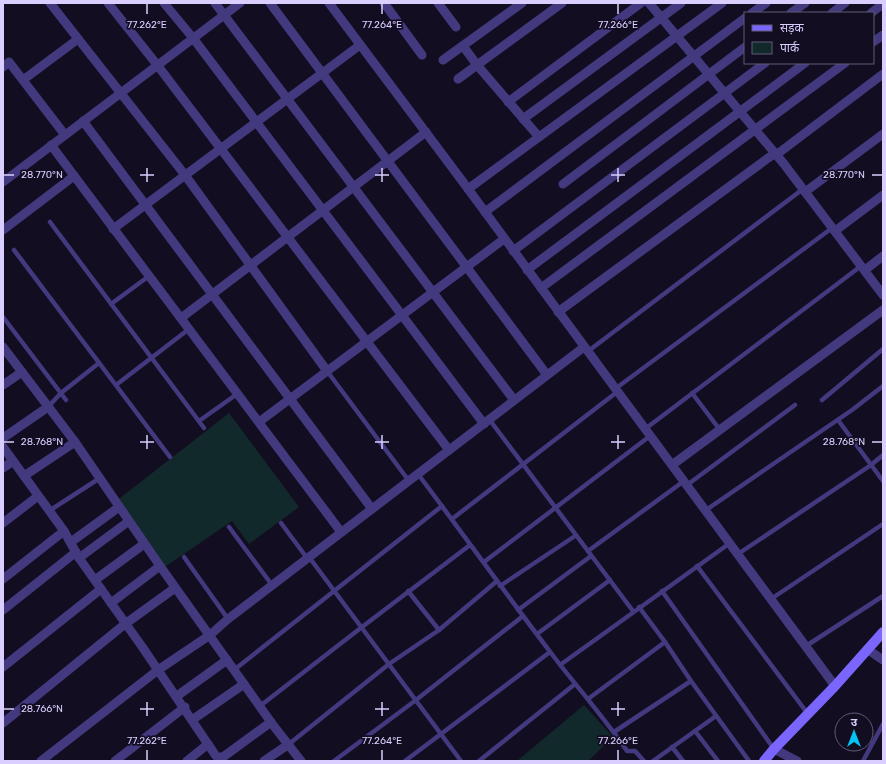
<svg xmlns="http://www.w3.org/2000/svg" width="886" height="764" viewBox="0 0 886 764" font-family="Rubik,'Noto Sans Devanagari',sans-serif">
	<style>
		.green { fill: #11292b }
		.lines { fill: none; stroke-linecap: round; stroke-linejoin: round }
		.lane { stroke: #43397f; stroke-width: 4.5 }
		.street { stroke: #43397f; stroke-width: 9 }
		.secondary { stroke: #7b66fd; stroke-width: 10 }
		.ticks { fill: none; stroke: #d9cefe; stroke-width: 1.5 }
		.ticks-label { font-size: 10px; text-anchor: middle; fill: #d9cefe; stroke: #130d21; stroke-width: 3.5; stroke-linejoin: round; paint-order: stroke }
	</style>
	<rect width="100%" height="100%" fill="#130d21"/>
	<!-- green -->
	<g class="green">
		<polygon points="229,413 299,507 249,544 232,521 162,569 115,502"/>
		<polygon points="584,705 613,737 588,761 517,761"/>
	</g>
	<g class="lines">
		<!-- lane -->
		<g class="lane">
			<polyline points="50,222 204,428"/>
			<polyline points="14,250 170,457"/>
			<polyline points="111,304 149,276"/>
			<polyline points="3,317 66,400"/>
			<polyline points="587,352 803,189"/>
			<polyline points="327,371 409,481"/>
			<polyline points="116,385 189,329"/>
			<polyline points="615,389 832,228"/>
			<polyline points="692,393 720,430"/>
			<polyline points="822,400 883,349"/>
			<polyline points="48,407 61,393 99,363"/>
			<polyline points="489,419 633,611"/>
			<polyline points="838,420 883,481"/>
			<polyline points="199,421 237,394"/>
			<polyline points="645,429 861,266"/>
			<path d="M418,474C463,534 506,594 551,653C576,686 604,717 627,751H635L644,761"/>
			<polyline points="687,485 795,405"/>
			<polyline points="706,510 852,410 883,386"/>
			<polyline points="49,511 100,478"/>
			<polyline points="452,519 617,392"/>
			<polyline points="281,523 307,558"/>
			<polyline points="229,527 272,585"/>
			<polyline points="588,551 684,481"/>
			<polyline points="738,554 871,465 883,455"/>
			<polyline points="184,557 228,619"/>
			<polyline points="309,557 461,761"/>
			<polyline points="484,562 650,436"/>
			<polyline points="697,566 808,714"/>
			<polyline points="500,586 575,536"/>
			<polyline points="408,591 439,630"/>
			<polyline points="662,591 774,749"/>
			<polyline points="771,599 883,524"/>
			<polyline points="639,607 665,642 691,681 749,761"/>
			<polyline points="518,610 591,556"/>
			<polyline points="537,634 610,580"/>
			<polyline points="806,646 883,596"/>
			<polyline points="560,665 730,543"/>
			<polyline points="234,670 442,506"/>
			<polyline points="588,699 665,642"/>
			<polyline points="260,706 362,627 470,545"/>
			<polyline points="695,731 718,761"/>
			<polyline points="614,732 691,681"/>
			<polyline points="289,744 389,664 439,630 497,581"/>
			<polyline points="672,747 683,761"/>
			<polyline points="334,761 416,700 523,616"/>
			<polyline points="405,761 550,652"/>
			<polyline points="479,761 575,684"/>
			<polyline points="653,761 716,716"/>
			<polyline points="863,761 883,724"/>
		</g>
		<!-- street -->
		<g class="street">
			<polyline points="50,3 185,175 327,371"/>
			<polyline points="108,3 158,66 449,450"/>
			<polyline points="164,3 193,38 484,424"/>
			<polyline points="215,3 514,400"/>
			<polyline points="270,3 547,375"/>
			<polyline points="329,3 460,178 835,686"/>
			<polyline points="384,3 422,55"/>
			<polyline points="438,3 456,27"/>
			<polyline points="649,3 784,164 883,295"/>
			<polyline points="752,13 766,3"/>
			<polyline points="791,13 805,3"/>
			<polyline points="832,13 845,3"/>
			<polyline points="871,13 883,4"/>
			<polyline points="873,42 883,35"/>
			<polyline points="463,46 477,65 539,137"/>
			<polyline points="443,60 522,3"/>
			<polyline points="3,67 9,62 65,135"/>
			<polyline points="458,79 562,3"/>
			<polyline points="23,80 78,39"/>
			<polyline points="508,102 641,3"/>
			<polyline points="523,119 681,3"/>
			<polyline points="83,121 372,509"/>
			<polyline points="51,145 341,532"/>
			<polyline points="776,155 883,74"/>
			<polyline points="3,182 240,3"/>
			<polyline points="563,184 745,47"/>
			<polyline points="468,189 722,3"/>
			<polyline points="805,192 883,134"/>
			<polyline points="485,212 745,18"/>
			<polyline points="113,229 360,45"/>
			<polyline points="3,230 74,176"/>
			<polyline points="835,231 883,195"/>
			<polyline points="513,251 765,63"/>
			<polyline points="527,270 805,63"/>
			<polyline points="865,270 883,256"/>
			<polyline points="541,288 845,63"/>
			<polyline points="558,312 775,153"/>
			<polyline points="181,318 426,132"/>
			<polyline points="3,347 75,442 160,566 273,725 301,761"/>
			<polyline points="3,385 22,372"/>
			<polyline points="259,422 504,239"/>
			<polyline points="3,438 48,407"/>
			<polyline points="3,447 64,531 79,558 143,648 216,756 218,757 223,757 271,722"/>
			<polyline points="672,465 883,310"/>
			<polyline points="3,468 13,461"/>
			<polyline points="24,476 75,442"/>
			<polyline points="3,523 38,496"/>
			<polyline points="71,542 119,507"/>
			<polyline points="79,558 129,521"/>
			<polyline points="3,579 64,531"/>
			<polyline points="95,580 144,544"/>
			<polyline points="111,603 160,566"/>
			<polyline points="3,610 76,552"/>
			<polyline points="867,649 883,660"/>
			<polyline points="3,667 101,589"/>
			<polyline points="177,696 227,660"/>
			<polyline points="192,720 244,684"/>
			<polyline points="3,723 125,624 175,588"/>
			<polyline points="774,749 797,761"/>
			<polyline points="41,761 158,670 210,635 228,619 584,347"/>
			<polyline points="115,761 185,707"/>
			<polyline points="187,761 208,744"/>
			<polyline points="264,761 289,744"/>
		</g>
		<!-- secondary -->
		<polyline class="secondary" points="764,761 774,749 835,686 883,632"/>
	</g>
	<!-- ticks -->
	<path class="ticks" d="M147,4V14M382,4V14M618,4V14M147,168V182M382,168V182M618,168V182M4,175H14M140,175H154M375,175H389M611,175H625M872,175H882M147,435V449M382,435V449M618,435V449M4,442H14M140,442H154M375,442H389M611,442H625M872,442H882M147,702V716M382,702V716M618,702V716M4,709H14M140,709H154M375,709H389M611,709H625M147,750V760M382,750V760M618,750V760"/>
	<g class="ticks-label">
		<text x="147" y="28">77.262°E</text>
		<text x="382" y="28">77.264°E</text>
		<text x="618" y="28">77.266°E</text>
		<text x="42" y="178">28.770°N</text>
		<text x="844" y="178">28.770°N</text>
		<text x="42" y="445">28.768°N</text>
		<text x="844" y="445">28.768°N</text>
		<text x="42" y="712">28.766°N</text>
		<text x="147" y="744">77.262°E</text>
		<text x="382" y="744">77.264°E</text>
		<text x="618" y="744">77.266°E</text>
	</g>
	<!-- border -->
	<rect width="886" height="764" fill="none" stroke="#d9cefe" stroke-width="8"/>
	<!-- legend -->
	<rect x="744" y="12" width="130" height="52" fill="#130d21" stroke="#625a79"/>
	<rect x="752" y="25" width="20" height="6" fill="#7b66fd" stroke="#625a79"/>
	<text x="780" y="32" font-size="12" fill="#d9cefe">सड़क</text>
	<rect x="752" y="42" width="20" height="12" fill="#11292b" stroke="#625a79"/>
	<text x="780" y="52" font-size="12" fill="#d9cefe">पार्क</text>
	<!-- north arrow -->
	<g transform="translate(854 732)"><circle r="19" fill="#130d21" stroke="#625a79"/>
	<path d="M0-3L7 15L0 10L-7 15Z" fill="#03c2f5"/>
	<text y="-6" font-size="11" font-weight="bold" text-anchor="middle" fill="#d9cefe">उ</text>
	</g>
</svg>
